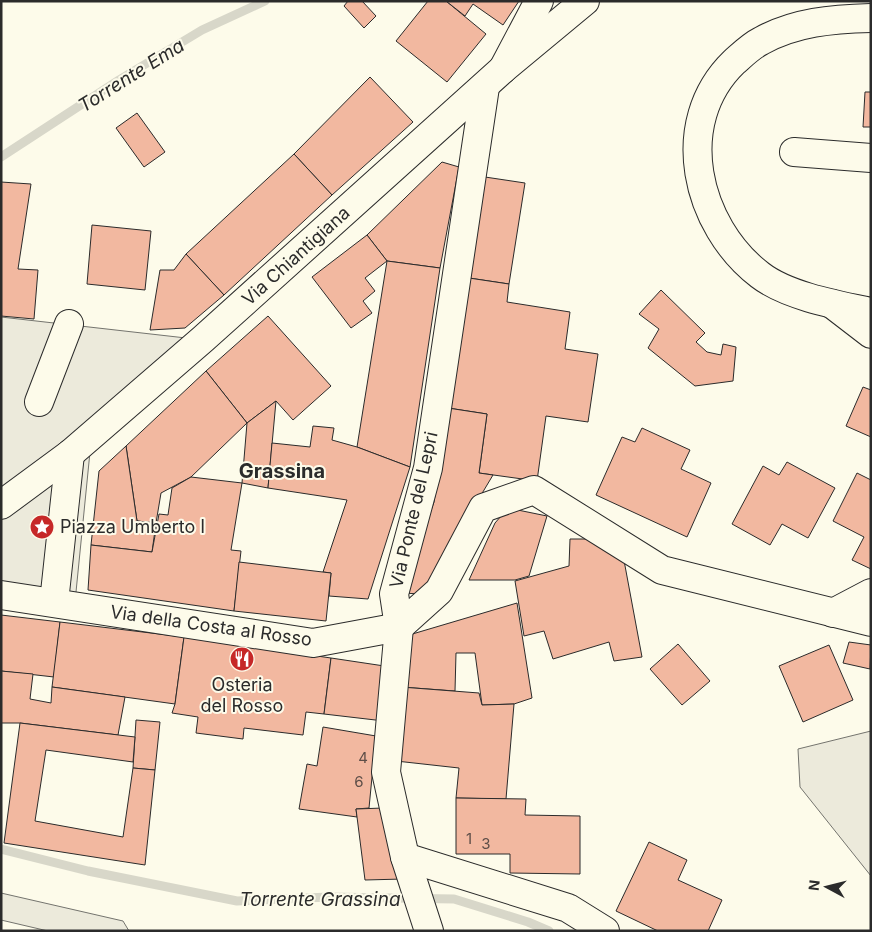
<svg xmlns="http://www.w3.org/2000/svg" width="872" height="932" viewBox="0 0 872 932" font-family="Inter,sans-serif">
	<style>
		.parking { fill: #eceadb; stroke: #74746e }
		.lines { fill: none; stroke-linecap: round; stroke-linejoin: round }
		.stream { stroke: #d8d7c9; stroke-width: 9 }
		.building { fill: #f2b8a0; stroke: #2b2b2b }
		.minor-casing { stroke: #2b2b2b; stroke-width: 30 }
		.major-casing { stroke: #2b2b2b; stroke-width: 30 }
		.minor { stroke: #fdfbea; stroke-width: 28 }
		.major { stroke: #fdfbea; stroke-width: 28 }
		.labels { text-anchor: middle; stroke-width: 4; stroke-linejoin: round; paint-order: stroke }
		.number-label { font-size: 15px; fill: #5d4e48 }
		.street-label { font-size: 18px; fill: #2b2b2b; stroke: #fdfbea }
		.poi-label { font-size: 18px; fill: #2b2b2b; stroke: #fdfbea; text-anchor: start }
		.water-label { font-size: 19px; font-style: italic; fill: #2b2b2b; stroke: #fdfbea }
		.quarter-label { font-size: 20px; font-weight: bold; fill: #2b2b2b; stroke: #fdfbea }
	</style>
	<rect width="100%" height="100%" fill="#fdfbea"/>
	<!-- parking -->
	<g class="parking">
		<polygon points="1,317 186,338 90,452 74,612 1,602"/>
		<polygon points="871,731 871,876 800,787 798,749"/>
		<polygon points="1,893 123,921 129,931 48,931 1,920"/>
	</g>
	<g class="lines">
		<!-- stream -->
		<g class="stream">
			<polyline points="1,157 119,80 202,30 265,1"/>
			<polyline points="1,849 88,871 237,901 329,897 454,899 528,922 549,931"/>
		</g>
	</g>
	<!-- building -->
	<g class="building">
		<polygon points="348,1 362,1 376,16 364,28 344,6"/>
		<polygon points="428,1 446,1 486,34 447,82 396,41"/>
		<polygon points="446,1 519,1 503,25 473,4 465,16"/>
		<polygon points="370,77 413,122 332,195 294,154"/>
		<polygon points="865,92 871,92 871,127 863,127"/>
		<polygon points="137,113 165,152 144,167 116,128"/>
		<polygon points="294,154 332,195 224,295 186,254"/>
		<polygon points="442,162 459,167 440,268 387,261 367,235"/>
		<polygon points="485,177 525,183 509,284 469,278"/>
		<polygon points="1,182 31,184 18,269 38,270 34,319 1,316"/>
		<polygon points="92,225 151,231 145,290 87,284"/>
		<polygon points="367,235 387,261 365,278 375,291 363,301 372,313 351,328 312,277"/>
		<polygon points="186,254 224,295 185,328 150,330 160,270 174,270"/>
		<polygon points="387,261 440,268 410,467 357,447"/>
		<polygon points="469,278 509,284 507,302 570,312 565,349 598,354 588,422 546,416 537,481 479,473 487,414 448,408"/>
		<polygon points="661,290 705,333 696,342 707,352 721,355 723,344 736,347 733,381 695,386 648,348 659,329 639,314"/>
		<polygon points="268,316 331,386 293,420 276,401 247,423 206,371"/>
		<polygon points="206,371 247,423 191,477 161,493 156,523 137,521 126,446"/>
		<polygon points="863,387 871,390 871,437 846,426"/>
		<polygon points="276,401 268,488 242,483 247,423"/>
		<polygon points="448,408 487,414 479,473 493,475 422,594 401,593 434,502"/>
		<polygon points="313,426 334,428 332,440 357,447 410,467 368,599 329,596 331,573 323,572 347,500 268,488 272,443 310,447"/>
		<polygon points="642,428 690,450 681,469 711,483 687,537 596,495 622,437 635,442"/>
		<polygon points="126,446 137,521 156,523 152,552 91,545 99,471"/>
		<polygon points="787,462 835,488 808,538 782,524 770,545 732,524 763,466 779,475"/>
		<polygon points="857,473 871,480 871,569 852,560 864,537 833,521"/>
		<polygon points="191,477 242,483 231,550 241,551 234,611 88,590 91,545 152,552 159,514 168,515 172,488"/>
		<polygon points="508,508 547,516 529,576 515,580 469,580 495,523"/>
		<polygon points="570,539 597,539 623,555 642,657 614,661 609,642 553,659 544,631 524,636 515,581 569,566"/>
		<polygon points="239,562 331,573 326,621 234,611"/>
		<polygon points="517,603 532,698 514,704 482,705 475,653 456,653 455,691 401,687 409,635"/>
		<polygon points="1,615 60,622 54,677 1,671"/>
		<polygon points="60,622 184,637 175,704 52,687"/>
		<polygon points="184,637 331,658 324,714 306,712 303,735 244,728 243,739 196,733 198,717 172,713 175,704"/>
		<polygon points="849,642 871,645 870,669 843,663"/>
		<polygon points="678,644 710,681 682,705 650,669"/>
		<polygon points="829,645 853,700 803,722 779,666"/>
		<polygon points="331,658 391,667 384,721 324,714"/>
		<polygon points="1,671 33,674 30,699 51,703 52,687 125,697 118,735 20,723 1,723"/>
		<polygon points="401,687 479,693 482,705 514,704 506,799 456,798 459,768 396,761"/>
		<polygon points="136,720 160,722 155,770 133,768"/>
		<polygon points="20,723 135,737 133,762 46,750 35,821 123,837 133,768 155,770 145,865 4,843"/>
		<polygon points="323,727 376,736 369,808 356,809 357,817 299,809 307,764 317,766"/>
		<polygon points="456,798 526,799 525,815 580,816 580,874 510,873 510,854 456,854"/>
		<polygon points="383,808 403,879 365,880 356,809"/>
		<polygon points="649,842 687,860 678,880 722,900 708,931 658,931 616,911"/>
	</g>
	<g class="lines">
		<defs>
			<g id="minor">
				<polyline points="503,69 539,1"/>
				<polyline points="794,152 871,158"/>
				<polyline points="832,304 871,334"/>
				<polyline points="39,402 69,324"/>
				<polyline points="1,595 313,643 399,627 439,591 483,508 534,490 662,570 871,622"/>
				<polyline points="54,602 70,454"/>
				<polyline points="833,613 871,593"/>
				<polyline points="405,857 568,908 605,931"/>
				<polyline points="429,931 405,857 386,772 399,627 394,594 428,468 485,87"/>
			</g>
			<g id="major">
				<path d="M871,18C832,19 795,22 761,41C751,46 742,55 734,62C671,123 696,226 760,275C787,296 837,305 871,312"/>
				<polyline points="1,505 70,454 203,339 503,69 585,1"/>
			</g>
		</defs>
		<!-- minor casing -->
		<use href="#minor" class="minor-casing"/>
		<!-- major casing -->
		<use href="#major" class="major-casing"/>
		<!-- minor -->
		<use href="#minor" class="minor"/>
		<!-- major -->
		<use href="#major" class="major"/>
	</g>
	<!-- icons -->
	<defs>
		<symbol id="sight-disc" viewBox="-11 -11 22 22"><circle r="9.5" fill="#c62828" stroke="#fdfbea"/><path d="M0-6L1.8-2.2L6-1.7L2.9 1.2L3.7 5.4L0 3.3L-3.7 5.4L-2.9 1.2L-6-1.7L-1.8-2.2Z" fill="#fff"/></symbol>
		<symbol id="restaurant-disc" viewBox="-11 -11 22 22"><circle r="9.5" fill="#c62828" stroke="#fdfbea"/><path d="M-5-6h1v4h1v-4h1v4h1v-4h1v5L-1.5 .5V6h-2V.5L-5-1ZM5-6V6H3V1.5H1.5Q1.5-4 5-6Z" fill="#fff"/></symbol>
	</defs>
	<g fill-rule="evenodd">
		<use href="#sight-disc" x="28" y="513" width="28" height="28"/>
		<use href="#restaurant-disc" x="228" y="645" width="28" height="28"/>
	</g>
	<g class="labels">
		<!-- number labels -->
		<g class="number-label">
			<text x="363" y="763">4</text>
			<text x="359" y="787">6</text>
			<text x="469" y="844">1</text>
			<text x="486" y="849">3</text>
		</g>
		<!-- street labels -->
		<g class="street-label">
			<text transform="translate(296 256) rotate(-42)" y="6">Via Chiantigiana</text>
			<text transform="translate(414 510) rotate(-77)" y="6">Via Ponte del Lepri</text>
			<text transform="translate(211 626) rotate(8)" y="6">Via della Costa al Rosso</text>
		</g>
		<!-- poi labels -->
		<g class="poi-label">
			<text x="60" y="533">Piazza Umberto I</text>
			<text x="242" y="691" text-anchor="middle">Osteria<tspan x="242" dy="21">del Rosso</tspan></text>
		</g>
		<!-- water labels -->
		<g class="water-label">
			<text transform="translate(131 75) rotate(-32)" y="7">Torrente Ema</text>
			<text x="320" y="906">Torrente Grassina</text>
		</g>
		<!-- quarter labels -->
		<g class="quarter-label">
			<text x="282" y="478">Grassina</text>
		</g>
	</g>
	<!-- border -->
	<rect width="872" height="932" fill="none" stroke="#2b2b2b" stroke-width="5"/>
	<!-- north arrow -->
	<g transform="translate(827 887) rotate(277)" stroke="#fdfbea" stroke-width="4" paint-order="stroke">
	<path d="M0-4L9 19L0 12L-9 19Z" fill="#2b2b2b"/>
	<text y="-8" font-size="14" font-weight="bold" text-anchor="middle" fill="#2b2b2b">N</text>
	</g>
</svg>
